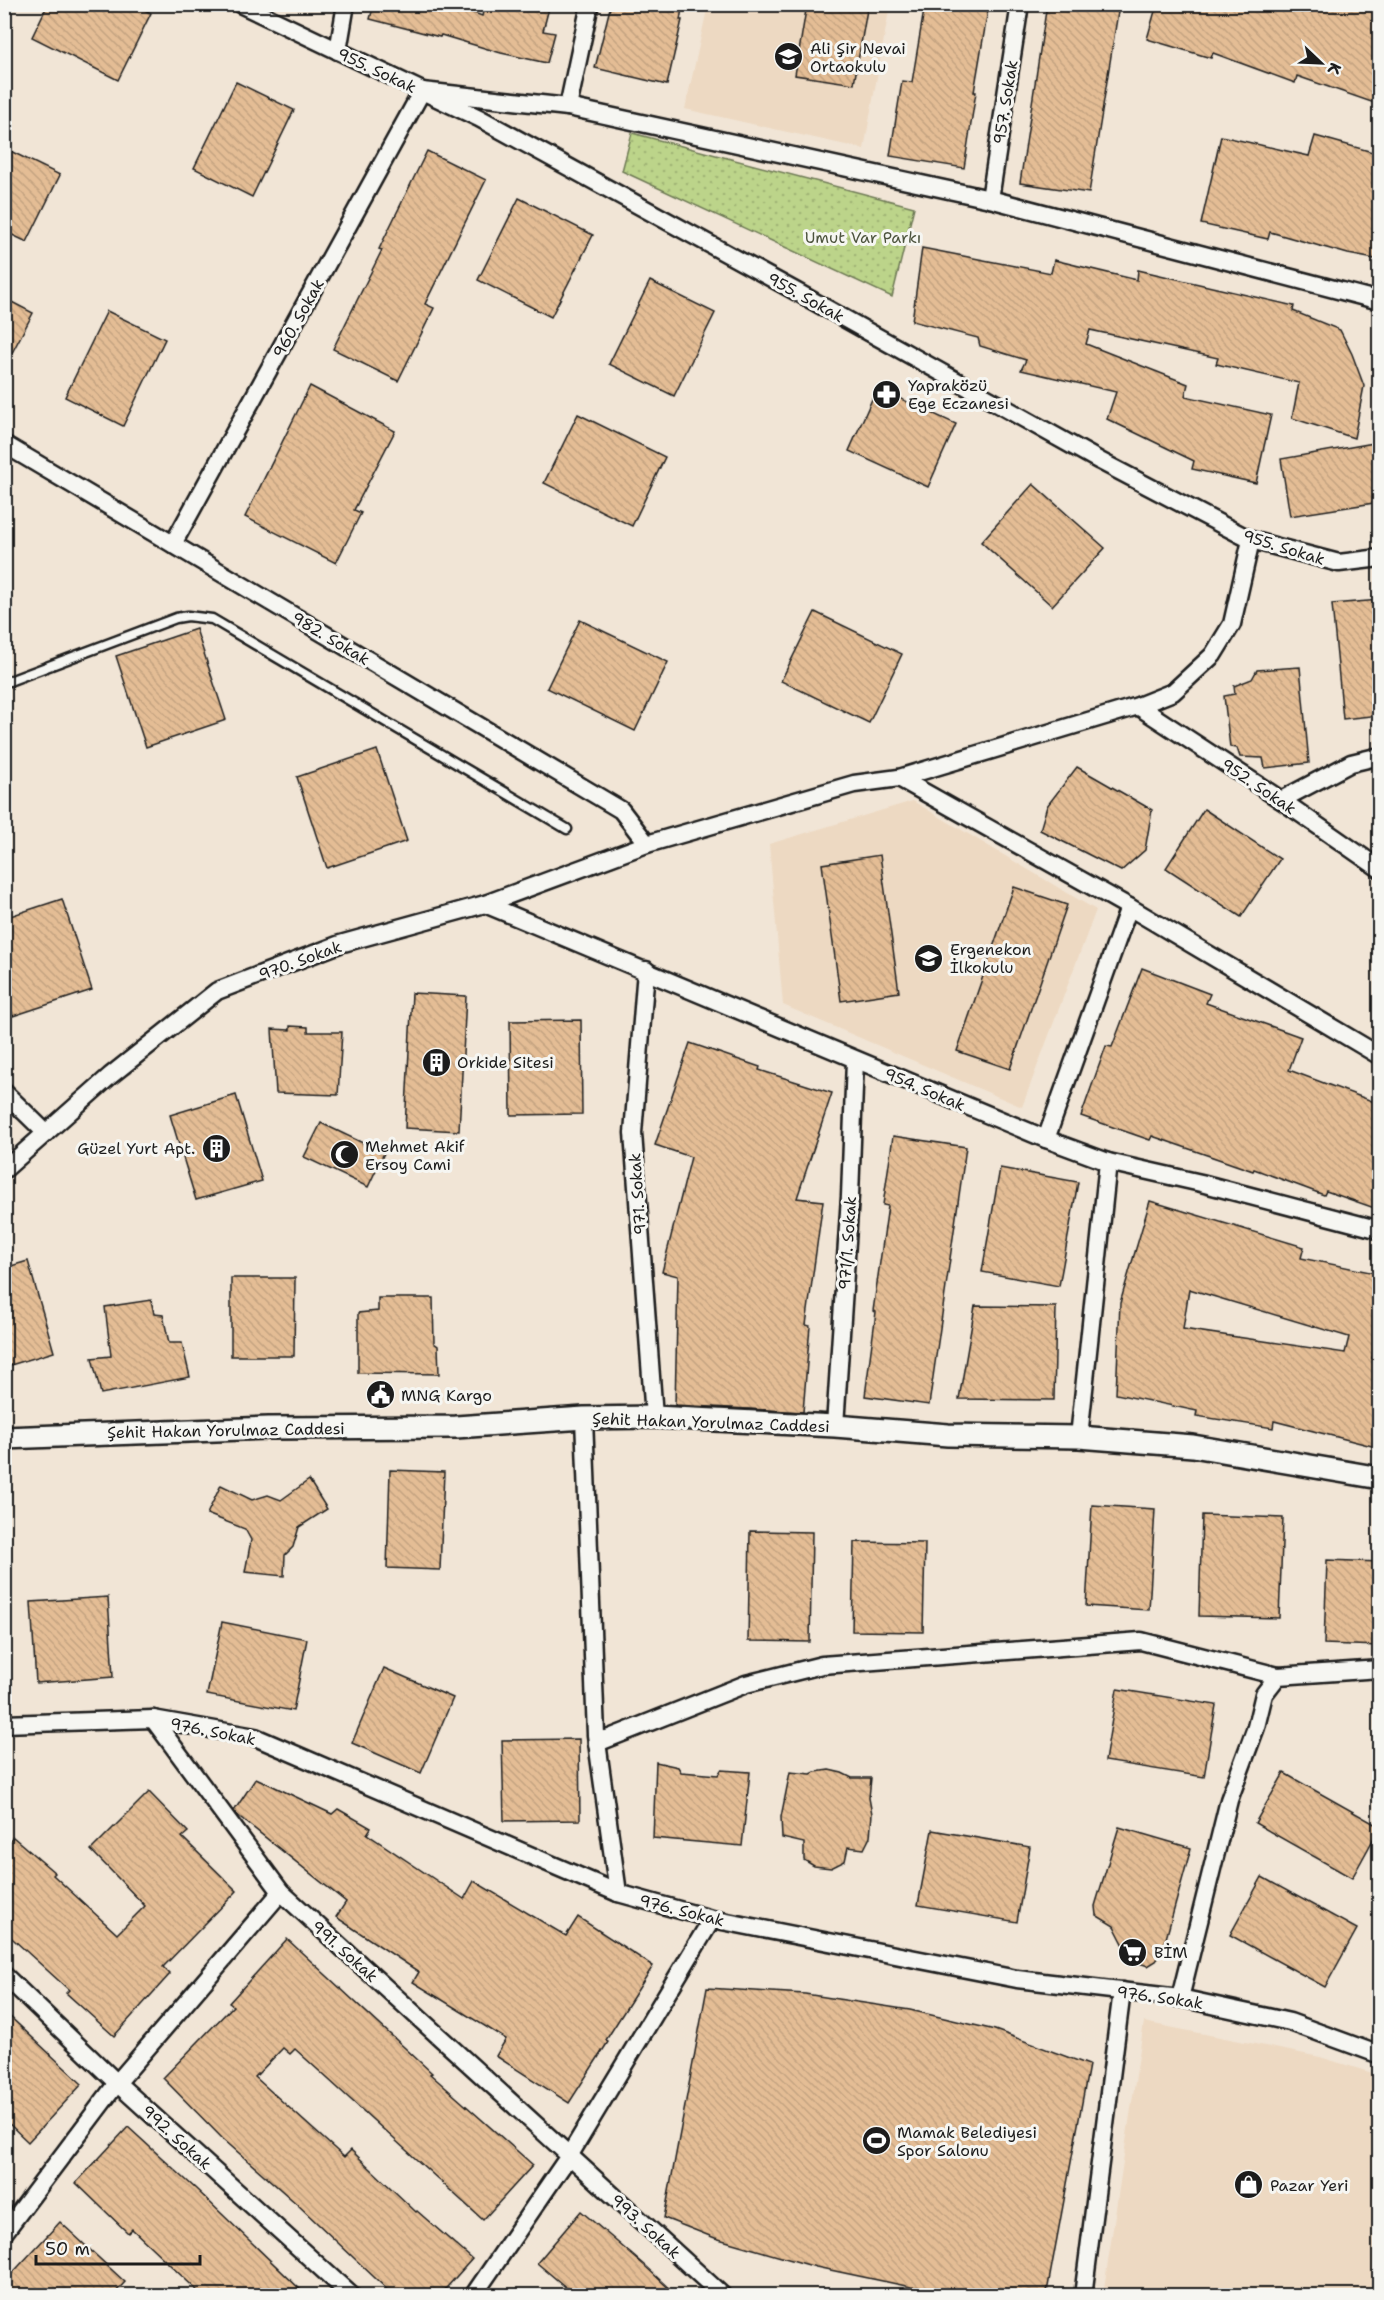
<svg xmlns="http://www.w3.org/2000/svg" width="1384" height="2300" viewBox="0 0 1384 2300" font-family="'Shantell Sans',sans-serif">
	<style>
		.built { fill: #edd9c2 }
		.park { fill: url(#park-dots); stroke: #6c7853; stroke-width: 1.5 }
		.building { fill: url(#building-back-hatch); stroke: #1c1c1c; stroke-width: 1.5; fill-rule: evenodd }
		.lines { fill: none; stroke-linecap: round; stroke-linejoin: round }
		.service-casing { stroke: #1c1c1c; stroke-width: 13 }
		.minor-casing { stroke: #1c1c1c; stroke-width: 21 }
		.tertiary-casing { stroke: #1c1c1c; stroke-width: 26 }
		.service { stroke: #f6f6f2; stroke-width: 8 }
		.minor { stroke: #f6f6f2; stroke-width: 16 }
		.tertiary { stroke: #f6f6f2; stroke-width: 21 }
		.labels { text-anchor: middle; stroke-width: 6; stroke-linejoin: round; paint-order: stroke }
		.poi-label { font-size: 16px; fill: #1c1c1c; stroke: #f6f6f2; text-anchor: start }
		.street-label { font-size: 16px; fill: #1c1c1c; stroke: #f6f6f2 }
		.park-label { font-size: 16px; fill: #4c533d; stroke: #f6f6f2 }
	</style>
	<defs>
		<pattern id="park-dots" width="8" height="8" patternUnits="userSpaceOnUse" patternTransform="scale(1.5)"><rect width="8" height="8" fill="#bcd48a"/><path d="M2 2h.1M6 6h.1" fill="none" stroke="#a1b576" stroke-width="1.8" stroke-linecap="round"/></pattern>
		<pattern id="building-back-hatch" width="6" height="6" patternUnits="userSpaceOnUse" patternTransform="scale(1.5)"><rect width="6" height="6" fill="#e4bd95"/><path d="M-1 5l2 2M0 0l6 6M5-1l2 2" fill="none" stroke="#c3a280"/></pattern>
	</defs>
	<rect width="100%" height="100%" fill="#f1e5d6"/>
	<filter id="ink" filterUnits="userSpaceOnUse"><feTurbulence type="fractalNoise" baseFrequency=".0167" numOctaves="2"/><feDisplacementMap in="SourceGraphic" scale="12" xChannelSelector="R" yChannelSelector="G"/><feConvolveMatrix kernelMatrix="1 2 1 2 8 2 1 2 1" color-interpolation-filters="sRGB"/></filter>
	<g filter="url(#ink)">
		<!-- built -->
		<g class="built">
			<polygon points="708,5 890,5 864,149 685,109"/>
			<polygon points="913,801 1096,910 1022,1107 783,1005 769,844"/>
			<polygon points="1144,2022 1320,2057 1379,2075 1379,2295 1103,2295"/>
		</g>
		<!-- park -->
		<polygon class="park" points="632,133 914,207 892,297 622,171"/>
		<!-- building -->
		<g class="building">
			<polygon points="48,4 133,4 151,13 118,80 32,37"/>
			<polygon points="374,4 451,4 482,16 485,4 550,4 543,31 555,33 547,63 501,53 441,35 440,37 370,19"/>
			<polygon points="611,4 683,4 680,20 682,20 667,85 595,68"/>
			<polygon points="807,4 868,4 854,84 795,75"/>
			<polygon points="925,4 989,4 974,92 976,92 964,168 890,156 902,81 912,82"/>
			<polygon points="1047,4 1068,4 1118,12 1089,193 1020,183"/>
			<polygon points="1157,4 1380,4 1380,105 1297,76 1295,83 1213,53 1211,58 1147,39"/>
			<polygon points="236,82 294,110 252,197 194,168"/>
			<polygon points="1221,136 1309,156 1315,136 1380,154 1380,260 1348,254 1270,232 1268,239 1201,224"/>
			<polygon points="4,148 60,175 27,242 4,231"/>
			<polygon points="427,151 486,180 425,304 434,308 398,381 333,349 382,250 379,249"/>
			<polygon points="519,198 593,235 551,317 478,280"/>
			<polygon points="922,248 1051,273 1054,260 1137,280 1138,270 1294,306 1293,311 1340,330 1352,354 1364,386 1354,438 1292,418 1299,383 1216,364 1218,358 1090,330 1086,344 1188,384 1185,396 1271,415 1256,483 1192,469 1194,461 1107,419 1116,392 1021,370 1026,360 980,346 978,338 912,321"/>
			<polygon points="650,281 715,313 674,396 609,364"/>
			<polygon points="4,298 33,313 4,368"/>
			<polygon points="107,311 165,339 123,426 65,397"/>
			<polygon points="310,386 395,431 354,510 361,513 336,563 245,517"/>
			<polygon points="877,388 956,424 928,487 849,451"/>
			<polygon points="578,414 665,457 632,526 544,483"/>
			<polygon points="1380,442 1380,502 1290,516 1281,459"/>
			<polygon points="1033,484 1105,548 1052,606 981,542"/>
			<polygon points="1380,600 1380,715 1343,719 1332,604"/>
			<polygon points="815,612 902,654 869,723 781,681"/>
			<polygon points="580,620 668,662 635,731 547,688"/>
			<polygon points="196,629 226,720 146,747 116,656"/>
			<polygon points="1300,667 1309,763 1265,768 1263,758 1240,757 1237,748 1230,747 1224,696 1235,694 1234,686 1252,679 1257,670"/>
			<polygon points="377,750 407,841 327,868 297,777"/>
			<polygon points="1077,767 1152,810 1145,850 1121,871 1040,830 1047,806"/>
			<polygon points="1204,809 1280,859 1241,917 1166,868"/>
			<polygon points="880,855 899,992 841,1001 822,864"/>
			<polygon points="1014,887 1067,905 1010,1069 957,1051"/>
			<polygon points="62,899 92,990 13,1016 4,992 4,918"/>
			<polygon points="1142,968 1210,994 1206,1003 1301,1037 1289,1070 1380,1104 1380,1210 1326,1191 1324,1195 1254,1169 1253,1171 1152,1136 1150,1140 1081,1116 1106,1046 1112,1047"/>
			<polygon points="412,993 466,996 459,1131 405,1128"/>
			<polygon points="581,1020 582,1114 511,1115 510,1021"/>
			<polygon points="290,1026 308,1027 308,1032 342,1032 338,1095 276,1093 272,1029 290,1030"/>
			<polygon points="690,1043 760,1067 759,1070 832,1093 797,1198 823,1201 806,1325 810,1326 803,1412 675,1405 678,1276 662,1272 691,1157 655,1145"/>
			<polygon points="236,1095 262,1181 196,1200 170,1115"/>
			<polygon points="321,1123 384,1153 368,1187 304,1157"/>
			<polygon points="893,1136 966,1147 929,1405 865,1396 876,1312 873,1311 888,1206 883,1205"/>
			<polygon points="1000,1168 1078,1182 1059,1286 982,1272"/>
			<path d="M1150,1201L1304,1247L1301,1258L1380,1274V1325L1372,1358L1380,1359V1448L1274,1421L1273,1428L1196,1416L1197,1411L1116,1394L1120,1303ZM1189,1289L1349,1337L1345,1353L1183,1329Z"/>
			<polygon points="28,1261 54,1352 4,1367 4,1268"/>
			<polygon points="231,1278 295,1278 294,1356 231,1356"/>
			<polygon points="378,1298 433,1298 434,1343 438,1346 439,1374 358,1373 358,1313 378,1311"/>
			<polygon points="151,1300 154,1314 163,1315 169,1343 182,1343 190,1377 101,1394 92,1358 111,1356 105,1307"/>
			<polygon points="975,1306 1056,1307 1054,1400 959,1399"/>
			<polygon points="390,1470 444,1472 440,1570 387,1568"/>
			<polygon points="309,1480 327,1509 299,1527 293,1547 285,1555 284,1576 245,1572 251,1540 245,1529 207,1514 221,1485 252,1500 268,1495 281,1500"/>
			<polygon points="1092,1505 1155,1509 1149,1610 1086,1606"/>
			<polygon points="1202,1515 1283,1518 1279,1618 1199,1616"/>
			<polygon points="750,1531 812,1532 810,1642 748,1641"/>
			<polygon points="854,1542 925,1543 923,1632 852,1631"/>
			<polygon points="1327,1560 1380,1562 1380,1646 1324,1644"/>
			<polygon points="108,1597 113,1677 36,1683 31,1602"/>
			<polygon points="222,1622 307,1639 293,1711 207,1695"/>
			<polygon points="384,1668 453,1698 421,1773 352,1743"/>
			<polygon points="1117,1689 1216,1705 1204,1777 1105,1761"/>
			<polygon points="579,1739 580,1820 504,1821 502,1740"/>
			<polygon points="656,1762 678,1767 681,1772 718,1775 721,1770 750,1772 742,1846 653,1838"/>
			<polygon points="829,1770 842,1773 852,1778 871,1778 869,1798 872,1814 870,1837 864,1849 848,1847 845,1861 831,1868 814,1866 804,1860 804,1843 782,1838 781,1817 790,1772 811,1774 815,1772"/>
			<polygon points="1284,1773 1380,1827 1352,1878 1255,1823"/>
			<polygon points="256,1778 332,1814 338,1809 371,1828 367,1834 464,1899 474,1881 566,1936 578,1917 653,1966 606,2040 608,2042 569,2103 496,2056 506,2039 413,1982 419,1972 336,1917 346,1902 236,1814 234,1811"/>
			<polygon points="149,1792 188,1832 182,1837 237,1891 163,1967 170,1974 114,2036 66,1993 69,1990 4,1931 4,1846 13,1837 55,1873 53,1875 117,1934 145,1906 91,1850"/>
			<polygon points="1119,1827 1191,1848 1162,1953 1156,1961 1148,1966 1132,1961 1114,1926 1096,1915 1095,1906"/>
			<polygon points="932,1830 1030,1847 1017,1922 918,1905"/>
			<polygon points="1262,1877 1357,1929 1325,1987 1230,1935"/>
			<polygon points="287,1939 432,2073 430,2074 533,2165 483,2220 295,2049 290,2054 283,2048 255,2077 344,2157 351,2150 416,2212 417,2211 472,2259 440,2295 393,2295 298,2205 223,2139 163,2078 233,2006 229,2003"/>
			<polygon points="707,1988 805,1994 910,2010 995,2030 1089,2065 1047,2292 996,2293 911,2287 816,2267 715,2238 664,2218"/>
			<polygon points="4,2011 82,2084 28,2142 4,2119"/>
			<polygon points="128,2127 196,2189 306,2295 202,2295 132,2229 128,2233 76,2183"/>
			<polygon points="581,2211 645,2266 676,2295 575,2295 537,2263"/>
			<polygon points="60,2222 125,2282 113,2295 4,2295 4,2282"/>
		</g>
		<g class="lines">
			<defs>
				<polyline id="service" points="4,683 176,618 188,616 212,619 567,829"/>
				<g id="minor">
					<polyline points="240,4 479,118 797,292 1100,461 1251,540 1339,563 1380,558"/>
					<polyline points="338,51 346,4"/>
					<polyline points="568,107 590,4"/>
					<polyline points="990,199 1020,4"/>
					<polyline points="4,444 621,810 647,844"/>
					<polyline points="173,544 422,91 568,107 990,199 1380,301"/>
					<polyline points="1138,706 1281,800 1380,869"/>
					<polyline points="899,778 1129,907 1380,1056"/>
					<polyline points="1281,800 1351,763 1380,756"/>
					<polyline points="485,904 1046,1139 1108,1162 1201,1183 1380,1230"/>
					<polyline points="646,970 633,1133 654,1417"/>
					<polyline points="4,1092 46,1133"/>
					<polyline points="1046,1139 1129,907"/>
					<polyline points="4,1170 110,1076 217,991 340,944 485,904 647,844 854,784 899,778 1138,706 1173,692 1213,655 1232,624 1251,540"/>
					<polyline points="584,1418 596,1735 618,1893"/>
					<polyline points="835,1426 850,1196 855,1060"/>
					<polyline points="1079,1437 1108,1162"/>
					<polyline points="153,1719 281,1892 723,2296"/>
					<polyline points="4,1724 153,1719 255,1737 618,1893 712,1919 1017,1979 1180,1998 1290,2022 1380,2055"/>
					<polyline points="597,1743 746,1684 822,1665 1141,1641 1278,1676"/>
					<polyline points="4,1975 117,2083 352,2296"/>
					<polyline points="1180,1998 1229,1800 1256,1727 1264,1694 1278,1676 1380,1669"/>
					<polyline points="4,2233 117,2083 281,1892"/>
					<polyline points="473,2296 569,2156 712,1919"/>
					<polyline points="1083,2296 1122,1991"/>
				</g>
				<polyline id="tertiary" points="4,1438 269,1428 456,1427 584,1418 654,1417 835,1426 948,1435 1079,1437 1193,1446 1380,1478"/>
			</defs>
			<!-- service casing -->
			<use href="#service" class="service-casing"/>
			<!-- minor casing -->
			<use href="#minor" class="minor-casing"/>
			<!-- tertiary casing -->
			<use href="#tertiary" class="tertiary-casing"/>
			<!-- service -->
			<use href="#service" class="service"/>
			<!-- minor -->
			<use href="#minor" class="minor"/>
			<!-- tertiary -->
			<use href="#tertiary" class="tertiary"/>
		</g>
	</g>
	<!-- icons -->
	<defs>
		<symbol id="school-disc" viewBox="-11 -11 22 22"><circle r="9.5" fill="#1c1c1c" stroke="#f6f6f2"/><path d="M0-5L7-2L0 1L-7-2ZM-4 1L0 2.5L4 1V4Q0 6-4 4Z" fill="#fff"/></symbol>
		<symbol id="pharmacy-disc" viewBox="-11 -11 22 22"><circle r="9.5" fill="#1c1c1c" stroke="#f6f6f2"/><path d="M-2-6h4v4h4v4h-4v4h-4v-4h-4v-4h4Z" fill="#fff"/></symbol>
		<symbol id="building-disc" viewBox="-11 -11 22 22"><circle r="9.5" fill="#1c1c1c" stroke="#f6f6f2"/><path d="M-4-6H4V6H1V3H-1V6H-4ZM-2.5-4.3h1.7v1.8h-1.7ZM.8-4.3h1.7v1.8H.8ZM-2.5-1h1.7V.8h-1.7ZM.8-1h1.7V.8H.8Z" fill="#fff"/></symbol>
		<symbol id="mosque-disc" viewBox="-11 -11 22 22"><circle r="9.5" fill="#1c1c1c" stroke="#f6f6f2"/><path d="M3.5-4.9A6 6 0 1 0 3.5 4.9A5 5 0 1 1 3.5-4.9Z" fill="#fff"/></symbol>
		<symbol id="civic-disc" viewBox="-11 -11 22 22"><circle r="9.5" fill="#1c1c1c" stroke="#f6f6f2"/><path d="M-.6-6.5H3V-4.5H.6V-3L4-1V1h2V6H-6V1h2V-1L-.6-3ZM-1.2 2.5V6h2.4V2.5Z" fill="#fff"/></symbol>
		<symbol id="supermarket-disc" viewBox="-11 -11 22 22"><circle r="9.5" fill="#1c1c1c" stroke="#f6f6f2"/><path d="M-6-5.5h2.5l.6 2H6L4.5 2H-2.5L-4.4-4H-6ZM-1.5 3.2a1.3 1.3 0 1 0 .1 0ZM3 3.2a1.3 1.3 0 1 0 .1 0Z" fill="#fff"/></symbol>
		<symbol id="stadium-disc" viewBox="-11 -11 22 22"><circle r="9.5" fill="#1c1c1c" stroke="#f6f6f2"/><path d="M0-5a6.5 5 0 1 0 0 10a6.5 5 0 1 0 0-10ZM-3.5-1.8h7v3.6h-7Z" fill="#fff"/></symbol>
		<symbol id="shop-disc" viewBox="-11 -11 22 22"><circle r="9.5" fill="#1c1c1c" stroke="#f6f6f2"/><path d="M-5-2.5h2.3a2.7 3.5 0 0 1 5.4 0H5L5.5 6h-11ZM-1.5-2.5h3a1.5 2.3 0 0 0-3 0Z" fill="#fff"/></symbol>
	</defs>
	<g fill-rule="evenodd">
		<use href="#school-disc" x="772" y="40" width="33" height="33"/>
		<use href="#pharmacy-disc" x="870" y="378" width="33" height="33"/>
		<use href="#school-disc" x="912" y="942" width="33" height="33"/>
		<use href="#building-disc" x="420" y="1046" width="33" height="33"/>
		<use href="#building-disc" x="200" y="1132" width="33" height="33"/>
		<use href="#mosque-disc" x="328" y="1138" width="33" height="33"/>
		<use href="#civic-disc" x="364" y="1378" width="33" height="33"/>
		<use href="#supermarket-disc" x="1116" y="1936" width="33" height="33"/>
		<use href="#stadium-disc" x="860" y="2124" width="33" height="33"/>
		<use href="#shop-disc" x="1232" y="2168" width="33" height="33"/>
	</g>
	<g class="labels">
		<!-- poi labels -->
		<g class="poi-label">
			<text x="810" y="54">Ali Şir Nevai<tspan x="810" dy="18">Ortaokulu</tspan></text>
			<text x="908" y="391">Yapraközü<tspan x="908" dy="18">Ege Eczanesi</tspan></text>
			<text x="950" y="955">Ergenekon<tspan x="950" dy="18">İlkokulu</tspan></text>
			<text x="457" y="1068">Orkide Sitesi</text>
			<text x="365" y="1152">Mehmet Akif<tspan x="365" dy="18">Ersoy Cami</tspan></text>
			<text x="195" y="1154" text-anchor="end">Güzel Yurt Apt.</text>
			<text x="401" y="1401">MNG Kargo</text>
			<text x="1154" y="1958">BİM</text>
			<text x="897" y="2138">Mamak Belediyesi<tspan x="897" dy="18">Spor Salonu</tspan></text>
			<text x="1270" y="2191">Pazar Yeri</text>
		</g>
		<!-- street labels -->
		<g class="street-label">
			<text transform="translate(377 70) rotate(25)" y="6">955. Sokak</text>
			<text transform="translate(1005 102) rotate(-81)" y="6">957. Sokak</text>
			<text transform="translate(806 297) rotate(29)" y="6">955. Sokak</text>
			<text transform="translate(298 318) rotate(-61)" y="6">960. Sokak</text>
			<text transform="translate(1284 547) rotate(17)" y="6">955. Sokak</text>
			<text transform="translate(331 638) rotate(31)" y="6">982. Sokak</text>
			<text transform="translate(1259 786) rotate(34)" y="6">952. Sokak</text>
			<text transform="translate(300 960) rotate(-20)" y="6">970. Sokak</text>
			<text transform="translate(925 1089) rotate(23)" y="6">954. Sokak</text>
			<text transform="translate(637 1194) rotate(-94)" y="6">971. Sokak</text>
			<text transform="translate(847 1243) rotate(-86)" y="6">971/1. Sokak</text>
			<text transform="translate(711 1422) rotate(2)" y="6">Şehit Hakan Yorulmaz Caddesi</text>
			<text transform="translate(226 1430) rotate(-1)" y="6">Şehit Hakan Yorulmaz Caddesi</text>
			<text transform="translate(213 1731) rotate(11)" y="6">976. Sokak</text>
			<text transform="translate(682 1910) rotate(14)" y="6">976. Sokak</text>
			<text transform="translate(345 1951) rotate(42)" y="6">991. Sokak</text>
			<text transform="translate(1160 1997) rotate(8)" y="6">976. Sokak</text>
			<text transform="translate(177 2137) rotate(42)" y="6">992. Sokak</text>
			<text transform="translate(646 2226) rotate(42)" y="6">993. Sokak</text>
		</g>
		<!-- park labels -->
		<g class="park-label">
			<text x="863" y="243">Umut Var Parkı</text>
		</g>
	</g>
	<!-- margin -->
	<rect width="1384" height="2300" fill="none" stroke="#f6f6f2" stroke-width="24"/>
	<rect x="12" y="12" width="1360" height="2276" fill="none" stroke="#1c1c1c" stroke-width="2" filter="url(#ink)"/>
	<!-- north arrow -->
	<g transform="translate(1321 63) rotate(113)" stroke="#f6f6f2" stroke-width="4.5" paint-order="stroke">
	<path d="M0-4.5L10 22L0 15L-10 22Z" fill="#1c1c1c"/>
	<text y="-9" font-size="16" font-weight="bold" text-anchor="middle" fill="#1c1c1c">K</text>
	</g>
	<!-- scale -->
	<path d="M36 2255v9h164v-9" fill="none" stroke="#1c1c1c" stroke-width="3"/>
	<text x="45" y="2255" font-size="18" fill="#1c1c1c" stroke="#f6f6f2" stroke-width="4.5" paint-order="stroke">50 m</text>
</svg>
